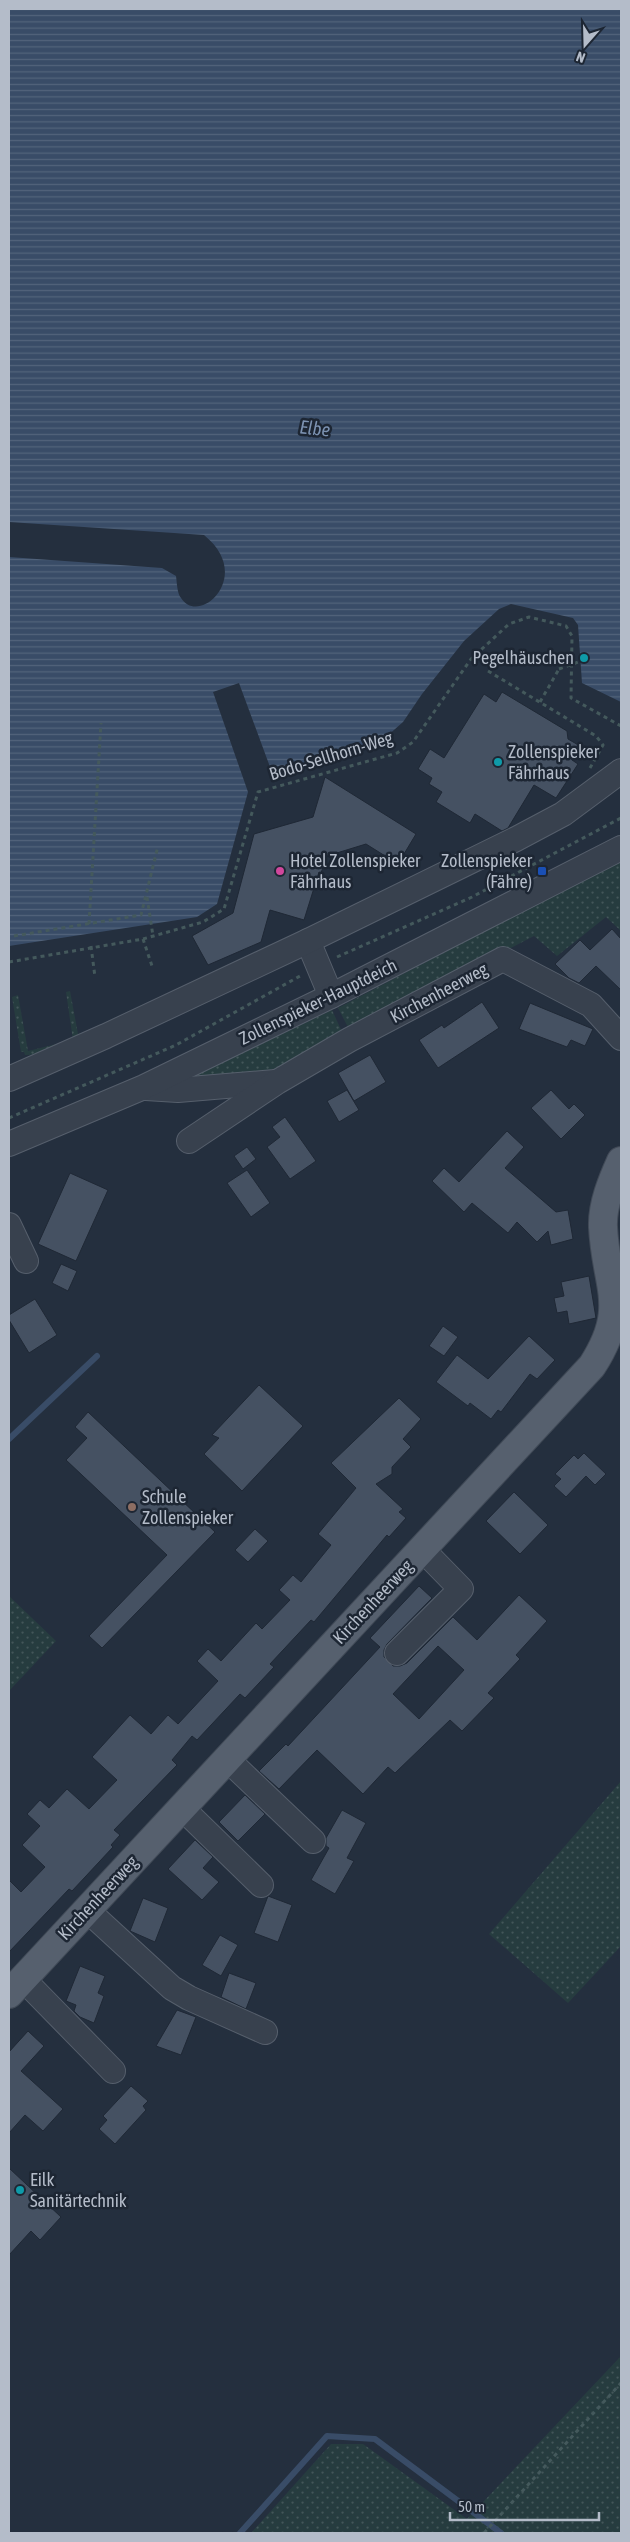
<svg xmlns="http://www.w3.org/2000/svg" width="630" height="2542" viewBox="0 0 630 2542" font-family="'Asap Condensed',sans-serif">
	<style>
		.grass { fill: url(#grass-dots) }
		.water { fill: url(#water-rules) }
		.lines { fill: none; stroke-linecap: round; stroke-linejoin: round }
		.stream { stroke: #394c67; stroke-width: 6 }
		.building { fill: #455162; stroke: #1f2835; fill-rule: evenodd }
		.minor-casing { stroke: #565f6c; stroke-width: 26 }
		.major-casing { stroke: #414a57; stroke-width: 30 }
		.path { stroke: #44595c; stroke-width: 3; stroke-dasharray: 4 4; stroke-linecap: butt }
		.minor { stroke: #38414e; stroke-width: 24 }
		.major { stroke: #56606e; stroke-width: 28 }
		.path-bridge { stroke: #44595c; stroke-width: 3; stroke-dasharray: 4 4; stroke-linecap: butt }
		.culture-dot { fill: #0f9aa8; stroke: #1d2633; stroke-width: 2 }
		.hotel-dot { fill: #d1479c; stroke: #1d2633; stroke-width: 2 }
		.transit-dot { fill: #1a4fb4; stroke: #1d2633; stroke-width: 2 }
		.education-dot { fill: #8d6e63; stroke: #1d2633; stroke-width: 2 }
		.labels { text-anchor: middle; stroke-width: 5; stroke-linejoin: round; paint-order: stroke }
		.poi-label { font-size: 18px; fill: #b4bcc9; stroke: #1d2633; text-anchor: start }
		.street-label { font-size: 18px; fill: #b4bcc9; stroke: #1d2633 }
		.water-label { font-size: 19px; font-style: italic; fill: #7c92b1; stroke: #1d2633 }
	</style>
	<defs>
		<pattern id="grass-dots" width="8" height="8" patternUnits="userSpaceOnUse" patternTransform="scale(1.25)"><rect width="8" height="8" fill="#263c3f"/><path d="M2 2h.1M6 6h.1" fill="none" stroke="#435659" stroke-width="1.8" stroke-linecap="round"/></pattern>
		<pattern id="water-rules" width="6" height="5" patternUnits="userSpaceOnUse" patternTransform="scale(1.25)"><rect width="6" height="5" fill="#394c67"/><path d="M0 2.5h6" fill="none" stroke="#53647b"/></pattern>
	</defs>
	<rect width="100%" height="100%" fill="#242f3e"/>
	<!-- grass -->
	<g class="grass">
		<polygon points="621,860 621,931 606,917 557,956 534,936 350,1031 338,1008"/>
		<polygon points="70,991 78,1034 99,1029 49,1054 25,1055 24,1052 21,1052 12,997 18,995 28,1051 73,1040 66,992"/>
		<polygon points="332,1010 343,1034 272,1073 184,1081"/>
		<polygon points="9,1596 56,1641 9,1691"/>
		<polygon points="621,1781 621,1946 568,2003 489,1934"/>
		<polygon points="621,2356 621,2533 251,2533 331,2444 363,2444 467,2519"/>
	</g>
	<!-- water -->
	<path class="water" d="M9,9H621V702L582,683L578,625L573,618L511,604L499,609L464,641L422,694L403,722L386,737L273,775L239,683L213,692L248,792L217,904L197,917L9,946V557L162,568L176,576C177,583 177,593 181,598C199,627 255,576 204,535L9,522Z"/>
	<g class="lines">
		<!-- stream -->
		<g class="stream">
			<polyline points="9,1439 97,1356"/>
			<polyline points="240,2533 327,2436 375,2439 501,2533"/>
		</g>
	</g>
	<!-- building -->
	<g class="building">
		<polygon points="502,692 567,731 568,739 580,746 572,760 578,764 556,798 534,785 508,828 502,831 475,814 470,823 436,802 442,792 429,784 432,778 418,769 430,749 444,758 484,694 496,702"/>
		<polygon points="325,777 416,834 398,864 366,844 327,856 321,873 319,872 304,920 270,910 261,942 208,965 192,936 233,913 254,834 313,817"/>
		<polygon points="612,929 621,939 621,990 596,966 579,983 569,978 555,964 580,940 590,950"/>
		<polygon points="482,1002 499,1028 438,1068 419,1040 442,1025 444,1028"/>
		<polygon points="530,1003 593,1029 585,1046 571,1040 567,1047 519,1029"/>
		<polygon points="370,1055 386,1082 354,1101 338,1073"/>
		<polygon points="347,1090 359,1110 339,1122 327,1101"/>
		<polygon points="551,1090 569,1109 574,1104 585,1115 561,1139 531,1108"/>
		<polygon points="285,1117 316,1161 290,1179 267,1147 280,1137 272,1127"/>
		<polygon points="507,1131 524,1147 505,1168 556,1212 568,1210 573,1239 551,1245 548,1231 537,1242 517,1222 508,1233 472,1203 464,1212 432,1181 444,1168 459,1182"/>
		<polygon points="247,1147 256,1159 243,1169 234,1156"/>
		<polygon points="247,1170 270,1203 251,1217 227,1183"/>
		<polygon points="70,1173 108,1190 76,1261 38,1244"/>
		<polygon points="61,1264 77,1271 68,1291 52,1283"/>
		<polygon points="589,1276 596,1318 569,1324 567,1311 557,1313 554,1298 564,1296 561,1282"/>
		<polygon points="35,1299 57,1335 29,1353 9,1320 9,1315"/>
		<polygon points="443,1326 458,1337 444,1356 429,1346"/>
		<polygon points="529,1336 555,1360 537,1379 530,1374 501,1412 498,1410 491,1419 470,1403 468,1406 436,1382 457,1355 488,1379"/>
		<polygon points="259,1385 303,1426 242,1491 204,1454 219,1438 212,1435"/>
		<polygon points="399,1398 421,1419 403,1439 411,1447 392,1467 392,1474 376,1484 403,1509 399,1512 406,1518 389,1537 387,1535 314,1622 311,1620 270,1664 274,1667 245,1698 240,1694 197,1740 192,1736 172,1760 177,1765 114,1830 120,1835 111,1845 113,1847 72,1891 69,1889 9,1952 9,1880 21,1892 45,1867 22,1845 40,1826 27,1814 40,1800 49,1808 67,1789 89,1809 117,1780 92,1757 130,1715 151,1734 168,1715 178,1724 218,1681 197,1661 208,1649 221,1661 256,1623 262,1629 290,1600 279,1590 293,1575 301,1582 331,1545 318,1534 356,1488 331,1463"/>
		<polygon points="88,1412 215,1532 102,1648 89,1636 167,1555 66,1460 87,1438 75,1427"/>
		<polygon points="584,1453 606,1474 595,1485 586,1476 566,1497 554,1486 561,1479 555,1474 574,1455 578,1459"/>
		<polygon points="514,1492 548,1525 520,1554 486,1521"/>
		<polygon points="255,1529 268,1541 248,1562 235,1550"/>
		<path d="M419,1586L432,1598L387,1644L384,1650V1657L393,1666H400L407,1663L453,1617L477,1640L519,1595L547,1621L516,1655L520,1659L488,1693L494,1698L462,1731L450,1720L395,1773L388,1767L363,1794L317,1750L279,1789L259,1771L286,1744L288,1746L380,1647L370,1638ZM438,1646L464,1670L419,1719L393,1694Z"/>
		<polygon points="245,1795 265,1814 238,1841 219,1822"/>
		<polygon points="342,1810 366,1823 347,1858 354,1861 335,1894 311,1880 329,1848 326,1846 326,1838"/>
		<polygon points="195,1840 213,1857 203,1868 219,1882 202,1900 168,1869"/>
		<polygon points="268,1896 292,1905 278,1942 254,1933"/>
		<polygon points="143,1898 168,1908 155,1942 130,1931"/>
		<polygon points="220,1935 238,1945 221,1976 202,1965"/>
		<polygon points="80,1966 105,1976 98,1993 104,1996 94,2023 80,2017 74,2011 76,2005 66,2001"/>
		<polygon points="229,1973 256,1983 246,2009 221,1997"/>
		<polygon points="177,2010 196,2017 181,2055 156,2046"/>
		<polygon points="28,2031 44,2046 21,2071 63,2109 43,2131 25,2115 9,2133 9,2052"/>
		<polygon points="131,2086 148,2101 143,2106 146,2110 115,2144 99,2129 107,2120 103,2116"/>
		<polygon points="9,2168 61,2217 40,2240 31,2231 9,2255"/>
	</g>
	<g class="lines">
		<defs>
			<g id="minor">
				<polyline points="308,941 331,996"/>
				<polyline points="9,1079 106,1036 308,941 516,839 563,814 621,771"/>
				<polyline points="146,1088 178,1090 275,1082"/>
				<polyline points="189,1141 277,1082 349,1040 503,959 591,1005 621,1038"/>
				<polyline points="9,1144 144,1087 331,996 621,848"/>
				<polyline points="9,1225 26,1261"/>
				<polyline points="397,1653 461,1589 422,1549"/>
				<polyline points="227,1759 313,1841"/>
				<polyline points="182,1808 261,1885"/>
				<polyline points="87,1910 172,1988 189,1998 265,2032"/>
				<polyline points="23,1979 113,2071"/>
			</g>
			<path id="major" d="M9,1994L592,1366C630,1307 606,1288 603,1227C602,1205 612,1181 621,1161"/>
		</defs>
		<!-- minor casing -->
		<use href="#minor" class="minor-casing"/>
		<!-- major casing -->
		<use href="#major" class="major-casing"/>
		<!-- path -->
		<g class="path">
			<polyline points="488,671 596,736 603,745 590,768"/>
			<polyline points="540,702 559,669"/>
			<polyline points="147,897 153,936"/>
			<polyline points="89,924 101,723"/>
			<polyline points="14,936 141,915 158,846"/>
			<polyline points="143,939 152,966"/>
			<polyline points="91,946 95,977"/>
			<polyline points="337,957 472,897 621,818"/>
			<polyline points="9,962 143,939 203,922 224,909 258,792 397,753 413,742 471,659 509,624 529,617 566,626 572,636 571,698 621,726"/>
			<polyline points="9,1118 176,1045 300,976"/>
			<polyline points="484,2533 621,2383"/>
		</g>
		<!-- minor -->
		<use href="#minor" class="minor"/>
		<!-- major -->
		<use href="#major" class="major"/>
		<!-- path-bridge -->
		<polyline class="path-bridge" points="559,669 578,662"/>
	</g>
	<!-- markers -->
	<g class="culture-dot">
		<circle cx="584" cy="658" r="5"/>
		<circle cx="498" cy="762" r="5"/>
		<circle cx="20" cy="2190" r="5"/>
	</g>
	<circle class="hotel-dot" cx="280" cy="871" r="5"/>
	<rect class="transit-dot" x="537" y="866" width="10" height="10" rx="2.5"/>
	<circle class="education-dot" cx="132" cy="1507" r="5"/>
	<g class="labels">
		<!-- poi labels -->
		<g class="poi-label">
			<text x="574" y="664" text-anchor="end">Pegelhäuschen</text>
			<text x="508" y="758">Zollenspieker<tspan x="508" dy="21">Fährhaus</tspan></text>
			<text x="290" y="867">Hotel Zollenspieker<tspan x="290" dy="21">Fährhaus</tspan></text>
			<text x="532" y="867" text-anchor="end">Zollenspieker<tspan x="532" dy="21">(Fähre)</tspan></text>
			<text x="142" y="1503">Schule<tspan x="142" dy="21">Zollenspieker</tspan></text>
			<text x="30" y="2186">Eilk<tspan x="30" dy="21">Sanitärtechnik</tspan></text>
		</g>
		<!-- street labels -->
		<g class="street-label">
			<text transform="translate(331 756) rotate(-17)" y="6">Bodo-Sellhorn-Weg</text>
			<text transform="translate(439 993) rotate(-28)" y="6">Kirchenheerweg</text>
			<text transform="translate(318 1002) rotate(-26)" y="6">Zollenspieker-Hauptdeich</text>
			<text transform="translate(373 1602) rotate(-47)" y="6">Kirchenheerweg</text>
			<text transform="translate(98 1898) rotate(-47)" y="6">Kirchenheerweg</text>
		</g>
		<!-- water labels -->
		<g class="water-label">
			<text transform="translate(315 428) rotate(6)" y="7">Elbe</text>
		</g>
	</g>
	<!-- border -->
	<rect width="630" height="2542" fill="none" stroke="#b4bcc9" stroke-width="20"/>
	<!-- north arrow -->
	<g transform="translate(585 45) rotate(200)" stroke="#1d2633" stroke-width="4" paint-order="stroke">
	<path d="M0-4L9 19L0 12L-9 19Z" fill="#b4bcc9"/>
	<text y="-8" font-size="14" font-weight="bold" text-anchor="middle" fill="#b4bcc9">N</text>
	</g>
	<!-- scale -->
	<path d="M450 2512v8h149v-8" fill="none" stroke="#b4bcc9" stroke-width="2.5"/>
	<text x="458" y="2512" font-size="15" fill="#b4bcc9" stroke="#1d2633" stroke-width="4" paint-order="stroke">50 m</text>
</svg>
